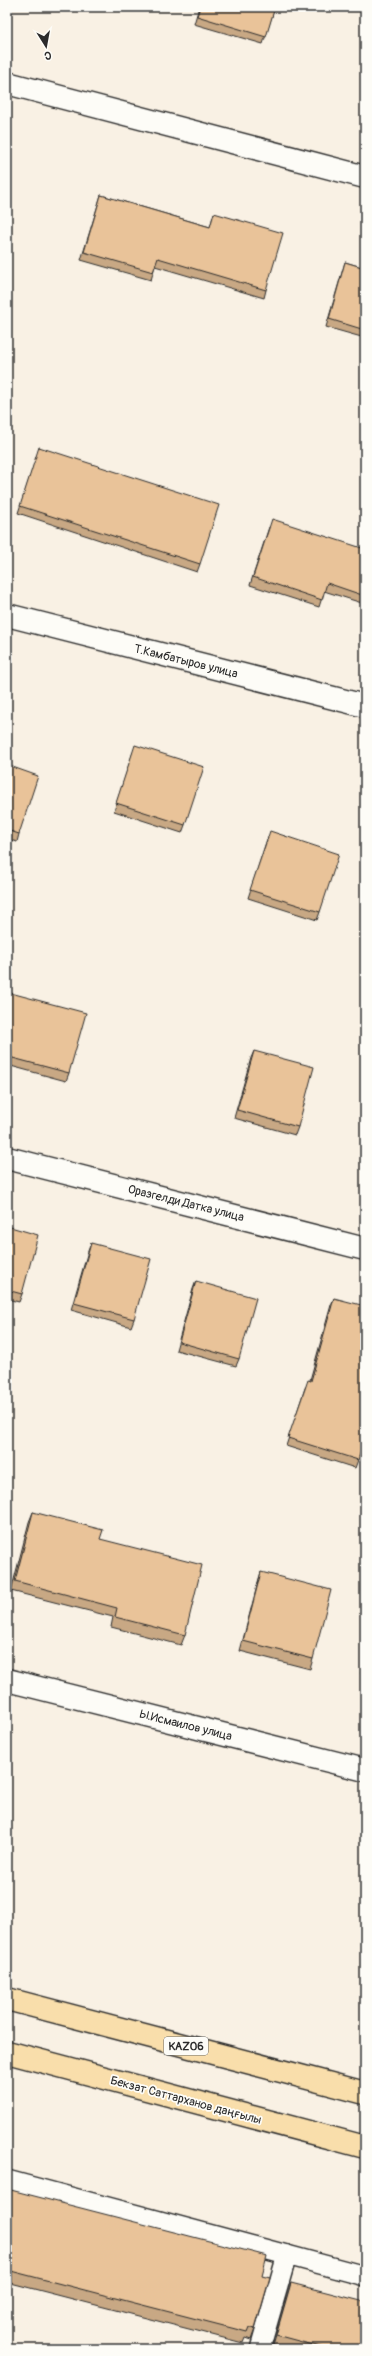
<svg xmlns="http://www.w3.org/2000/svg" width="372" height="2356" viewBox="0 0 372 2356" font-family="Pangolin,sans-serif">
	<style>
		.lines { fill: none; stroke-linecap: round; stroke-linejoin: round }
		.lane-casing { stroke: #2b2b2b; stroke-width: 22 }
		.street-casing { stroke: #2b2b2b; stroke-width: 25 }
		.primary-casing { stroke: #2b2b2b; stroke-width: 25 }
		.lane { stroke: #fdfcf7; stroke-width: 19 }
		.street { stroke: #fdfcf7; stroke-width: 22 }
		.primary { stroke: #f9deab; stroke-width: 22 }
		.wall { fill: #c8a884; stroke: #2b2b2b }
		.building { fill: #e9c399; stroke: #2b2b2b }
		.labels { text-anchor: middle; stroke-width: 3.5; stroke-linejoin: round; paint-order: stroke }
		.shield { fill: #fdfcf7; stroke: #6a6a68; stroke-width: 1 }
		.shield-label { font-size: 11px; font-weight: bold; fill: #2b2b2b }
		.street-label { font-size: 12px; fill: #2b2b2b; stroke: #fdfcf7 }
	</style>
	<rect width="100%" height="100%" fill="#f9f1e4"/>
	<filter id="ink" filterUnits="userSpaceOnUse"><feTurbulence type="fractalNoise" baseFrequency=".025" numOctaves="2"/><feDisplacementMap in="SourceGraphic" scale="8" xChannelSelector="R" yChannelSelector="G"/><feConvolveMatrix kernelMatrix="1 2 1 2 8 2 1 2 1" color-interpolation-filters="sRGB"/></filter>
	<g filter="url(#ink)">
		<g class="lines">
			<defs>
				<g id="lane">
					<polyline points="7,2180 365,2276"/>
					<polyline points="260,2349 287,2255"/>
				</g>
				<g id="street">
					<polyline points="7,83 365,177"/>
					<polyline points="7,615 365,706"/>
					<polyline points="7,1158 365,1249"/>
					<polyline points="7,1680 365,1770"/>
				</g>
				<g id="primary">
					<polyline points="7,1999 365,2093"/>
					<polyline points="7,2052 365,2147"/>
				</g>
			</defs>
			<!-- lane casing -->
			<use href="#lane" class="lane-casing"/>
			<!-- street casing -->
			<use href="#street" class="street-casing"/>
			<!-- primary casing -->
			<use href="#primary" class="primary-casing"/>
			<!-- lane -->
			<use href="#lane" class="lane"/>
			<!-- street -->
			<use href="#street" class="street"/>
			<!-- primary -->
			<use href="#primary" class="primary"/>
		</g>
		<!-- wall -->
		<g class="wall">
			<polygon points="199,7 275,7 263,44 194,24"/>
			<polygon points="101,195 210,227 214,213 266,290 264,298 155,266 151,280 81,260"/>
			<polygon points="345,262 365,268 365,338 326,327"/>
			<polygon points="37,455 200,564 197,572 18,513"/>
			<polygon points="269,527 365,549 365,604 324,591 319,607 250,585"/>
			<polygon points="133,752 185,825 182,833 114,811"/>
			<polygon points="7,765 19,834 17,842 7,839"/>
			<polygon points="267,839 320,912 317,920 248,898"/>
			<polygon points="7,992 69,1073 66,1081 7,1065"/>
			<polygon points="254,1051 298,1127 295,1135 234,1118 251,1058"/>
			<polygon points="7,1226 22,1294 19,1302 7,1299"/>
			<polygon points="91,1243 134,1319 131,1327 71,1310 88,1251"/>
			<polygon points="196,1281 239,1359 236,1366 176,1350 193,1289"/>
			<polygon points="334,1298 358,1460 355,1468 286,1446 305,1388 310,1380 331,1305"/>
			<polygon points="33,1512 100,1539 185,1635 181,1645 111,1627 113,1617 11,1591 29,1522"/>
			<polygon points="261,1572 313,1659 310,1669 240,1651 258,1582"/>
			<polygon points="365,1658 365,1675 361,1674"/>
			<polygon points="7,2189 262,2275 255,2329 251,2340 245,2338 243,2343 7,2282"/>
			<polygon points="291,2283 365,2349 287,2349 273,2345 288,2293"/>
		</g>
		<!-- building -->
		<g class="building">
			<polygon points="200,7 275,7 266,37 197,16"/>
			<polygon points="101,195 210,227 214,213 283,233 266,290 158,258 153,272 84,252"/>
			<polygon points="345,262 365,268 365,330 329,319"/>
			<polygon points="39,447 219,505 200,564 20,506"/>
			<polygon points="272,519 365,549 365,596 327,583 322,600 253,577"/>
			<polygon points="135,745 204,767 185,825 116,803"/>
			<polygon points="7,765 38,776 19,834 7,830"/>
			<polygon points="270,831 339,854 320,912 250,890"/>
			<polygon points="7,992 86,1013 69,1073 9,1057 10,1053 7,1052"/>
			<polygon points="254,1051 314,1067 298,1127 237,1110"/>
			<polygon points="7,1226 38,1235 22,1294 7,1290"/>
			<polygon points="91,1243 151,1259 134,1319 74,1303"/>
			<polygon points="196,1281 256,1298 239,1359 179,1342"/>
			<polygon points="334,1298 365,1306 365,1438 358,1460 288,1438 308,1380 311,1381"/>
			<polygon points="33,1512 103,1530 100,1539 202,1565 185,1635 115,1617 117,1608 15,1581"/>
			<polygon points="261,1572 331,1590 313,1659 243,1641"/>
			<polygon points="7,2189 267,2256 262,2275 270,2277 255,2329 249,2327 247,2332 7,2270"/>
			<polygon points="291,2283 365,2302 365,2349 328,2349 276,2335"/>
		</g>
	</g>
	<g class="labels">
		<!-- shield labels -->
		<rect class="shield" x="164" y="2037" width="44" height="18" rx="3"/>
		<g class="shield-label">
			<text x="186" y="2050">KАZ06</text>
		</g>
		<!-- street labels -->
		<g class="street-label">
			<text transform="translate(186 661) rotate(14)" y="4">Т.Камбатыров улица</text>
			<text transform="translate(186 1203) rotate(14)" y="4">Оразгелди Датка улица</text>
			<text transform="translate(186 1725) rotate(14)" y="4">Ы.Исмаилов улица</text>
			<text transform="translate(186 2100) rotate(15)" y="4">Бекзат Саттарханов даңғылы</text>
		</g>
	</g>
	<!-- margin -->
	<rect width="372" height="2356" fill="none" stroke="#fdfcf7" stroke-width="24"/>
	<rect x="12" y="12" width="348" height="2332" fill="none" stroke="#2b2b2b" stroke-width="1.5" filter="url(#ink)"/>
	<!-- north arrow -->
	<g transform="translate(46 46) rotate(169)" stroke="#fdfcf7" stroke-width="3" paint-order="stroke">
	<path d="M0-3L7 15L0 10L-7 15Z" fill="#2b2b2b"/>
	<text y="-6" font-size="11" font-weight="bold" text-anchor="middle" fill="#2b2b2b">С</text>
	</g>
</svg>
